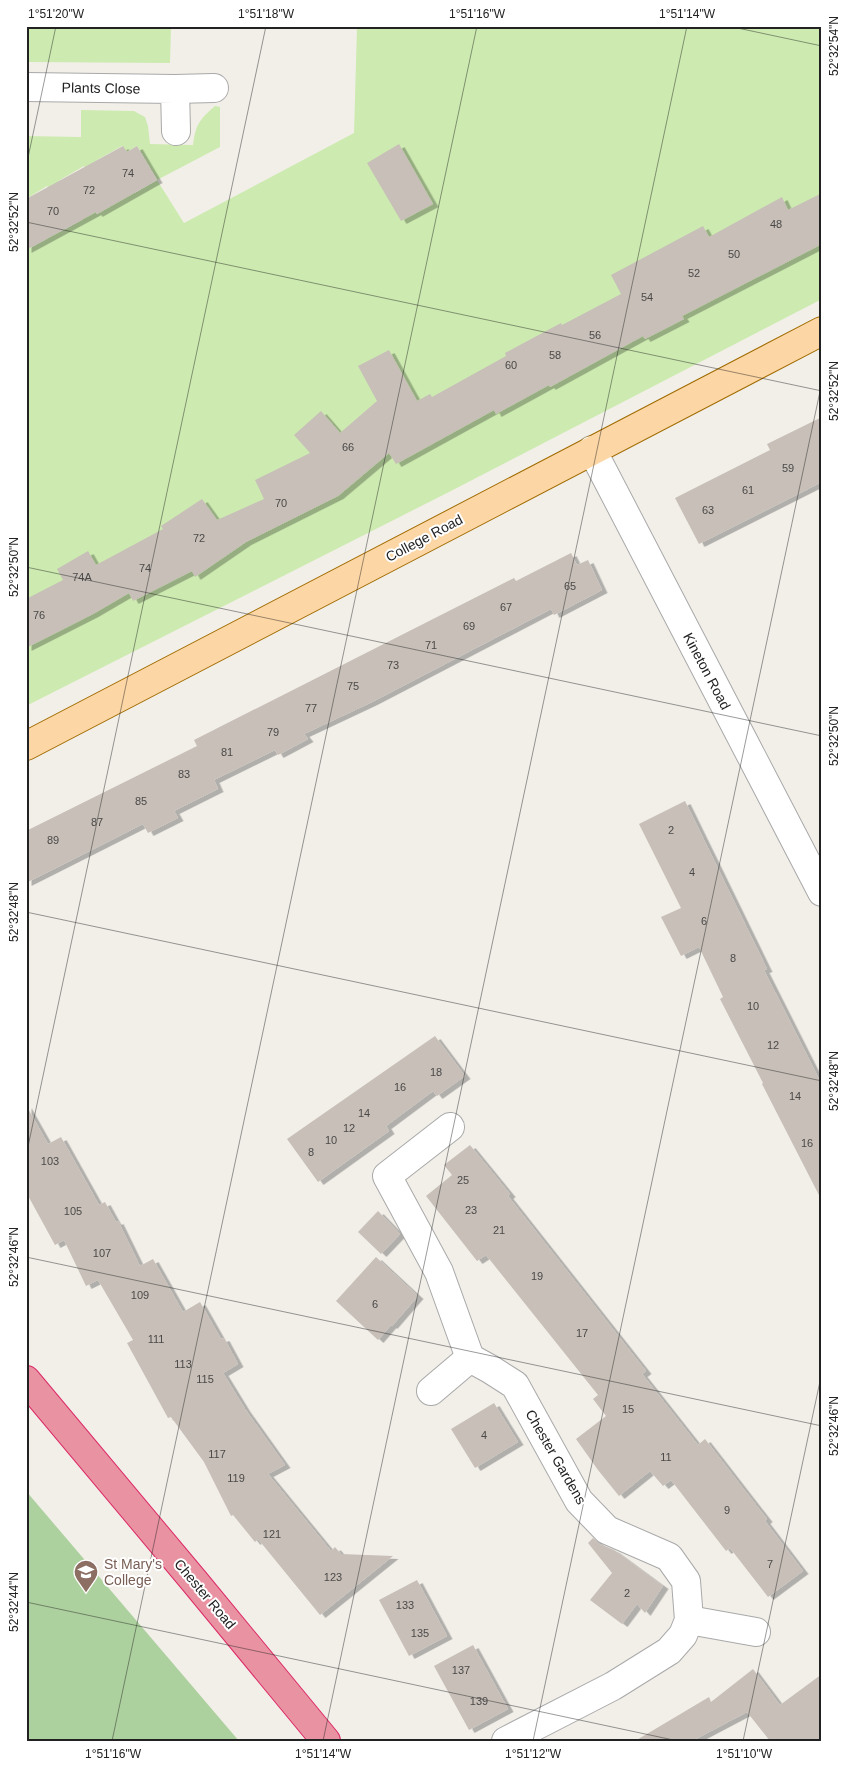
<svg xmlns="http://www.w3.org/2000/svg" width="848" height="1767" viewBox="0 0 848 1767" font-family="Arial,sans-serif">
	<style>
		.grass { fill: #cdebb0 }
		.forest { fill: #add19e }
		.building { fill: #c7bfb8; filter: url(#shadow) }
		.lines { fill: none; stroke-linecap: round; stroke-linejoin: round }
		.street-casing { stroke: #a9a9a9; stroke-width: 30 }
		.primary-casing { stroke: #a06b00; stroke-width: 30 }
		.highway-casing { stroke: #dc2a67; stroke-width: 30 }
		.street { stroke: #fff; stroke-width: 28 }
		.primary { stroke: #fcd6a4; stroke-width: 28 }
		.highway { stroke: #e892a2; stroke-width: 28 }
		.ticks { fill: none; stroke: #222; stroke-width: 1; stroke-opacity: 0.45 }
		.labels { text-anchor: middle; stroke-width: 4; stroke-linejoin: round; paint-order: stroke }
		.number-label { font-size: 11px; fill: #4b4948 }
		.street-label { font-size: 14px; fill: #222; stroke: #fff }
		.education-label { font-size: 14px; fill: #785e54; stroke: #fff; text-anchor: start }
		.neatline { fill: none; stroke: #222; stroke-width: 2 }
		.ticks-label { font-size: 12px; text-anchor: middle; fill: #222 }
	</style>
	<defs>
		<filter id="shadow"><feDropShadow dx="5.5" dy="3" stdDeviation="0" flood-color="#0004"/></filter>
	</defs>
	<rect width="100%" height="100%" fill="#f2efe9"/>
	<!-- grass -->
	<g class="grass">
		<polygon points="26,26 171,26 170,63 26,62"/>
		<path d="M357,26H822V299L449,492L26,706V250L45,240L57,226L60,232L82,220L93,207L97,214L131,186L135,193L157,180L137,146L127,152L122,146L97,160L88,172L84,166L60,180L51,192L47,186L26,199V136L81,137V110L134,111L145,117L148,126L150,144L193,145C196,124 199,120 215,106L220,107V147L157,180L184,223L354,133Z"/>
	</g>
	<!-- forest -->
	<polygon class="forest" points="26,1491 239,1741 26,1741"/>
	<!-- building -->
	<g class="building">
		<polygon points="399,144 433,204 401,221 367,163"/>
		<polygon points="123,146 127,152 137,146 157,180 97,214 96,212 26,250 26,199"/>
		<polygon points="822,193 822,244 682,316 684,319 645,339 643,336 550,387 549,385 496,414 494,410 396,464 389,453 338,496 246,542 195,577 192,571 133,601 129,593 93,614 26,648 26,599 63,580 57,569 88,551 96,565 163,529 161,526 202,499 217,520 264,499 255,480 310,453 294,435 321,411 340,433 377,401 358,366 389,350 417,401 430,394 432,397 506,356 505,353 561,323 562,325 621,294 611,275 703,226 709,237 782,197 788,210"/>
		<polygon points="822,417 822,482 699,544 675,498 770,450 767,444"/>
		<polygon points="571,553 577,565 588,560 602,590 554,615 551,609 372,702 304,734 308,739 278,755 275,750 214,780 218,789 174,811 178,818 148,833 143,824 26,883 26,831 197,746 194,740 514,578 516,581"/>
		<polygon points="685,801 767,969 764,970 822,1085 822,1201 762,1084 763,1083 720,999 723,997 699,947 681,956 661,917 681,908 639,824"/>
		<polygon points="435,1036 465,1076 437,1096 433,1091 386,1126 389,1131 318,1182 287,1139"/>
		<polygon points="26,1105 48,1144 61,1137 99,1205 105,1202 116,1222 118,1221 140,1266 153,1259 183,1312 200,1302 221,1339 224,1338 238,1364 223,1373 245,1409 285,1465 268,1474 331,1551 335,1547 341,1554 393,1556 320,1615 258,1539 255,1542 233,1515 231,1516 204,1462 171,1417 168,1418 127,1343 133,1340 98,1280 86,1286 64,1240 55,1245 26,1192"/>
		<polygon points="470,1145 510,1194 508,1196 646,1371 642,1374 698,1445 705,1439 767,1519 765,1521 803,1571 768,1597 730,1548 726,1551 671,1480 663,1486 650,1471 619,1496 598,1470 576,1439 606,1416 593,1399 598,1395 486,1255 477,1261 426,1196 452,1175 444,1165"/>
		<polygon points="378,1211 400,1234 381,1254 358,1232"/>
		<polygon points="376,1257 418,1296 392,1326 391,1325 378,1340 336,1301"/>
		<polygon points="494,1403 518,1442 475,1468 451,1429"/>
		<polygon points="593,1538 600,1544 614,1550 663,1586 645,1613 637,1604 622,1624 590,1600 612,1573 588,1543"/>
		<polygon points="417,1580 447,1636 409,1656 379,1600"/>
		<polygon points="473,1645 508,1709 469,1730 434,1666"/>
		<polygon points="753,1669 780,1705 822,1674 822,1741 770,1741 747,1712 692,1741 635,1741 709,1697 711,1702"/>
	</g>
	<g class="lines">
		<defs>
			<g id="street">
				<polyline points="26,87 175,89 176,131"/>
				<polyline points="175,89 214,88"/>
				<polyline points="592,450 822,892"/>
				<polyline points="450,1127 387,1176 439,1272 470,1358 490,1369 515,1385 579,1501 607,1530 669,1557 686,1581 689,1620 683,1635 669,1651 613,1686 506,1741"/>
				<polyline points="431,1391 470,1358"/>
				<polyline points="689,1620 756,1632"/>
			</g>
			<polyline id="primary" points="26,746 822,331"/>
			<polyline id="highway" points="26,1380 195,1582 326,1741"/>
		</defs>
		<!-- street casing -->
		<use href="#street" class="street-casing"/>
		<!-- primary casing -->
		<use href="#primary" class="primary-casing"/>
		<!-- highway casing -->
		<use href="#highway" class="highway-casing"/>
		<!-- street -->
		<use href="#street" class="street"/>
		<!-- primary -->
		<use href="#primary" class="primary"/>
		<!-- highway -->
		<use href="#highway" class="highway"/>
	</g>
	<!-- ticks -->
	<path class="ticks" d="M728,26L822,46M26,167L56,26M26,222L822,391M26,567L822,736M26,912L822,1081M26,1156L266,26M26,1257L822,1426M26,1602L678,1741M112,1741L477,26M323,1741L687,26M533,1741L822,382M743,1741L822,1372"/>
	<!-- icons -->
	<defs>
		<symbol id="university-pin" viewBox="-11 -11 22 30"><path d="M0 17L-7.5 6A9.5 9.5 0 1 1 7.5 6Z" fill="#8d6e63" stroke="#fff"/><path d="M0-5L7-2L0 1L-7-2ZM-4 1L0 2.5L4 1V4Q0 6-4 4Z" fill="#fff"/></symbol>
	</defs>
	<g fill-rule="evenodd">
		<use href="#university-pin" x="72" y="1558" width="28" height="38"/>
	</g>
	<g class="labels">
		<!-- number labels -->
		<g class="number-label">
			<text x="128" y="177">74</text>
			<text x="89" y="194">72</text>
			<text x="53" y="215">70</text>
			<text x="776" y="228">48</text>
			<text x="734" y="258">50</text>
			<text x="694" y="277">52</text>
			<text x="647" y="301">54</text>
			<text x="595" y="339">56</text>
			<text x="555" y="359">58</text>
			<text x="511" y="369">60</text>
			<text x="348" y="451">66</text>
			<text x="788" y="472">59</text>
			<text x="748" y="494">61</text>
			<text x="281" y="507">70</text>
			<text x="708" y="514">63</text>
			<text x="199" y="542">72</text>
			<text x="145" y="572">74</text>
			<text x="82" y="581">74A</text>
			<text x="570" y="590">65</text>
			<text x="506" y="611">67</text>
			<text x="39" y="619">76</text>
			<text x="469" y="630">69</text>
			<text x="431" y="649">71</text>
			<text x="393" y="669">73</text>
			<text x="353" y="690">75</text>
			<text x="311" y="712">77</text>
			<text x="273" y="736">79</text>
			<text x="227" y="756">81</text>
			<text x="184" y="778">83</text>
			<text x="141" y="805">85</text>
			<text x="97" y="826">87</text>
			<text x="671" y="834">2</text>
			<text x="53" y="844">89</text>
			<text x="692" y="876">4</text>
			<text x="704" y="925">6</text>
			<text x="733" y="962">8</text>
			<text x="753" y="1010">10</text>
			<text x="773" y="1049">12</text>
			<text x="436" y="1076">18</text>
			<text x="400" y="1091">16</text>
			<text x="795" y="1100">14</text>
			<text x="364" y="1117">14</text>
			<text x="349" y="1132">12</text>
			<text x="331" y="1144">10</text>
			<text x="807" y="1147">16</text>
			<text x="311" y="1156">8</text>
			<text x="50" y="1165">103</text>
			<text x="463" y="1184">25</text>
			<text x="471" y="1214">23</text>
			<text x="73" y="1215">105</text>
			<text x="499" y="1234">21</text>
			<text x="102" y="1257">107</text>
			<text x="537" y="1280">19</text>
			<text x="140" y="1299">109</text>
			<text x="375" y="1308">6</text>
			<text x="582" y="1337">17</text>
			<text x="156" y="1343">111</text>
			<text x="183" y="1368">113</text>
			<text x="205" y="1383">115</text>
			<text x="628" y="1413">15</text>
			<text x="484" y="1439">4</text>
			<text x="217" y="1458">117</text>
			<text x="666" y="1461">11</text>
			<text x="236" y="1482">119</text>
			<text x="727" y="1514">9</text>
			<text x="272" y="1538">121</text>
			<text x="770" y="1568">7</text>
			<text x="333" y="1581">123</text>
			<text x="627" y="1597">2</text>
			<text x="405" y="1609">133</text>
			<text x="420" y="1637">135</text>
			<text x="461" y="1674">137</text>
			<text x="479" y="1705">139</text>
		</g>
		<!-- street labels -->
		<g class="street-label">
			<text transform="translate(101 88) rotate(1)" y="5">Plants Close</text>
			<text transform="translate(424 538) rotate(-28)" y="5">College Road</text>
			<text transform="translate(707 671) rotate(62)" y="5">Kineton Road</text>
			<text transform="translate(556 1457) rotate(60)" y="5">Chester Gardens</text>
			<text transform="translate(205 1594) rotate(50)" y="5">Chester Road</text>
		</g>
		<!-- education labels -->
		<g class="education-label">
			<text x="104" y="1569">St Mary's<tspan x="104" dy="16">College</tspan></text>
		</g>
	</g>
	<!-- border -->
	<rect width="848" height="1767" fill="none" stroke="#ffffff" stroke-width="55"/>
	<rect x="28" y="28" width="792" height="1712" class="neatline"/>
	<g class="ticks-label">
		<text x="56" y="18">1°51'20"W</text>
		<text x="266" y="18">1°51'18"W</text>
		<text x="477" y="18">1°51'16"W</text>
		<text x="687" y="18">1°51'14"W</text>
		<text transform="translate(834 46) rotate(-90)" y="4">52°32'54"N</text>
		<text transform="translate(14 222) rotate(-90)" y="4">52°32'52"N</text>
		<text transform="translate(834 391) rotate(-90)" y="4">52°32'52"N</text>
		<text transform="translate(14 567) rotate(-90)" y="4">52°32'50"N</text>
		<text transform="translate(834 736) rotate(-90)" y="4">52°32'50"N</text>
		<text transform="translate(14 912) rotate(-90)" y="4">52°32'48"N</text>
		<text transform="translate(834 1081) rotate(-90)" y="4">52°32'48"N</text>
		<text transform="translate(14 1257) rotate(-90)" y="4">52°32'46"N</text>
		<text transform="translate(834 1426) rotate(-90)" y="4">52°32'46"N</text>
		<text transform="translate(14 1602) rotate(-90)" y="4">52°32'44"N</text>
		<text x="113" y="1758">1°51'16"W</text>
		<text x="323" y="1758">1°51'14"W</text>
		<text x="533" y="1758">1°51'12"W</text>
		<text x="744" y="1758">1°51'10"W</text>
	</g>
</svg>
